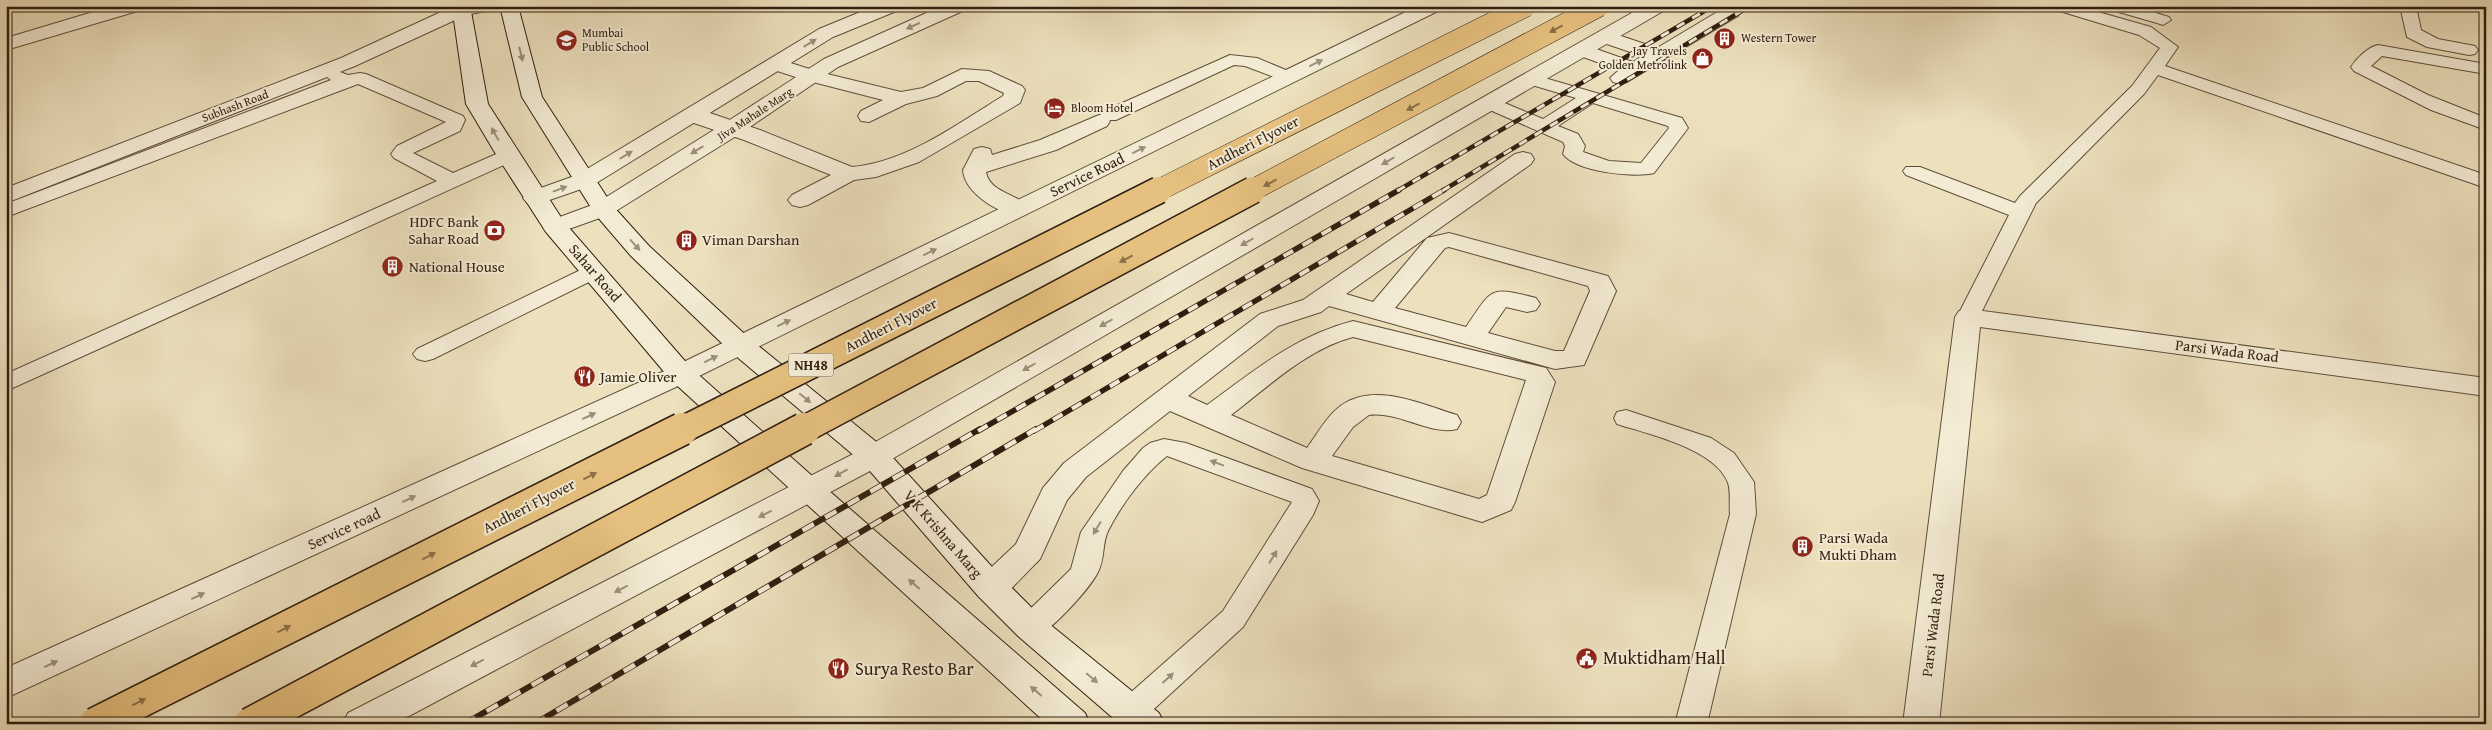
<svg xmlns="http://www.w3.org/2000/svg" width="2492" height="730" viewBox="0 0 2492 730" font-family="'Gentium Book Plus',serif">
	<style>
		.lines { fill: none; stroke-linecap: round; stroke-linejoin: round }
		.service-casing { stroke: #604e3b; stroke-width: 2 }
		.minor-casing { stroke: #604e3b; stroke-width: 2 }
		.tertiary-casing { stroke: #604e3b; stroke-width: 2 }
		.secondary-casing { stroke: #311e10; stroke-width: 2 }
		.service { fill: #f3ebd4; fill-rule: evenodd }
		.minor { fill: #f3ebd4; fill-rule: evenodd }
		.tertiary { fill: #f3ebd4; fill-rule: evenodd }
		.secondary { fill: #f3ebd4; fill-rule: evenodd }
		.rail-far2-casing { stroke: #311e10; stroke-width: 4.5 }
		.rail-far1-casing { stroke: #311e10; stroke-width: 5.5 }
		.rail-casing { stroke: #311e10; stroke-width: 6 }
		.rail-far2 { stroke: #f3ebd4; stroke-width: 3; stroke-dasharray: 9; stroke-linecap: butt }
		.rail-far1 { stroke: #f3ebd4; stroke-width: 4; stroke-dasharray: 11; stroke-linecap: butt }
		.rail { stroke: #f3ebd4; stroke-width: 4.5; stroke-dasharray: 13; stroke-linecap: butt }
		.motorway-bridge-far2-casing { stroke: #311e10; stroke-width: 22; stroke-linecap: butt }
		.motorway-bridge-far1-casing { stroke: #311e10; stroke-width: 29; stroke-linecap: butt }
		.motorway-bridge-casing { stroke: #311e10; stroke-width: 35; stroke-linecap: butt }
		.motorway-bridge-far2 { stroke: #e6c07e; stroke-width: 21 }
		.motorway-bridge-far1 { stroke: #e6c07e; stroke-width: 26 }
		.motorway-bridge { stroke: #e6c07e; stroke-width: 32 }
		.oneway { fill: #9c8f7c }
		.oneway2 { fill: #8c6f47 }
		.labels { text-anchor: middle; stroke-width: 4; stroke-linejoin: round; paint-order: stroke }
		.far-poi-label { font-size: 12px; fill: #311e10; stroke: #f3ebd4; text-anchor: start }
		.far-street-label { font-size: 12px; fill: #311e10; stroke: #f3ebd4 }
		.shield { fill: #f3ebd4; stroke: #6b5c4b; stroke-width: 1 }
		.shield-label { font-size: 14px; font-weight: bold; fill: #311e10 }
		.street-label { font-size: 15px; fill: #311e10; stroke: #f3ebd4 }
		.poi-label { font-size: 15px; fill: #311e10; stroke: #f3ebd4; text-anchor: start }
		.near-poi-label { font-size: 18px; fill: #311e10; stroke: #f3ebd4; text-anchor: start }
	</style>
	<rect width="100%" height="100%" fill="#ece0bd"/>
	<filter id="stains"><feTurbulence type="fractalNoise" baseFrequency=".004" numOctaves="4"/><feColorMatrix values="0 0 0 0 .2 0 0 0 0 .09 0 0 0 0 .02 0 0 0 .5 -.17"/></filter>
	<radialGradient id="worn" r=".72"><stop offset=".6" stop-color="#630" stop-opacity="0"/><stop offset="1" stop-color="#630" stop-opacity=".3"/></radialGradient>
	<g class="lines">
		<defs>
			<g id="service">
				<polygon points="2051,6 2077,6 2151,27 2178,47 2165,66 2486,175 2486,188 2158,75 2144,94 2036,203 1979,317 1976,322 1968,324 1960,322 1957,317 2009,215 1906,175 1903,171 1906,167 1920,167 2015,203 2020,196 2132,86 2160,48 2139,35 2053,9"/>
				<polygon points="2119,6 2133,6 2169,17 2171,20 2163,25 2157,23 2119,12 2117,9"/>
				<polygon points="2400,6 2416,6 2421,30 2438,39 2475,46 2478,50 2475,54 2469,55 2427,47 2407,37"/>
				<path d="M2378,45L2486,64V74L2382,56L2371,66L2428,95L2486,118V130L2431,110L2354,71L2351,67C2357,58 2368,47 2378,45Z"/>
				<polygon points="1230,55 1257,58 1293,73 1296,77 1293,81 1287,82 1245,66 1234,65 1116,120 1102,120 1100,116 1102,112"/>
				<polygon points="332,69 348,75 360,73 366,74 463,116 465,120 460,131 413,153 453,173 501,152 515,152 518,156 515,160 6,391 6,374 437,181 394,158 391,154 397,146 446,122 358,84 6,217 6,204 331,80 323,74 326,70"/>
				<path d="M1531,74L1682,118L1688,128L1654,173C1634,178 1576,172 1563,154L1565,146L1563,142L1483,107L1480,103L1483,99H1495L1543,119L1576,98L1525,83L1522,79L1525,75ZM1593,103L1668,126L1669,128L1641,163L1609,161L1583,152L1585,146L1578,134L1558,126Z"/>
				<polygon points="593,264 601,266 604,271 601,276 433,359 425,361 417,359 413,354 417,349"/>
				<path d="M1626,410L1711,438L1734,453L1754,482L1756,514L1707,724H1675L1730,514C1729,505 1731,491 1728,483C1716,449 1648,434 1617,424L1614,418L1617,412Z"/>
				<path d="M1164,439L1186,443L1312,489L1319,501L1313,515L1243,627L1142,720L1131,724L1120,720L1115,711L1120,702L1223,611L1292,502L1167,456C1144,474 1121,505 1108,531C1102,544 1105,559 1098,572C1091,587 1047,637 1031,638C1027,638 1023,636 1020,635L1015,627L1020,619L1071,569L1081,532L1123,471L1143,448L1150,443Z"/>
			</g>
			<g id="minor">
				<polygon points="113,6 143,6 141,10 6,50 6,38"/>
				<polygon points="1731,6 1738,8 1740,12 1738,16 1627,82 1620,84 1613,82 1610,78 1619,70 1575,54 1572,50 1575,46 1582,44 1633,62 1642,56 1598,41 1595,37 1598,33 1612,33 1657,48 1724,8"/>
				<path d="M775,58L819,72L901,92L923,88L962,69L989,71L1022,86L1025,90L1020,103L919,162L876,177L854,180L808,205L800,207L792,205L788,200L792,195L831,175L744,140L685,120L682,115L685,110L693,109L701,110L760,130L852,167C907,162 957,124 1003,96L1004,93L979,81H966L937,96L906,104L869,122L861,121L858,116L861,111L883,100L805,80L768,68L765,64L768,60Z"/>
				<path d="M1099,115L1107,116L1110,121L1107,126L1056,150L986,172C990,194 1019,193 1030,209L1026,214C1005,219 964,194 963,170L974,149L982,147L990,149L992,155L1040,140Z"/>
				<path d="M1523,152L1531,154L1534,159L1531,164L1346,294L1373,302L1427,238L1449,233L1608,276L1616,291L1584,365L1555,369L1329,306L1321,312L1278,326L1188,396L1207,405C1255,370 1295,336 1353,321L1546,368L1555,382L1515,502L1511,510L1482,522L1302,468L1170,411L1086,477L1067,500L1040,559L1003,597L991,600L979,597L974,588L979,579L1016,544L1043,488L1064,463L1260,314L1303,300L1515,154ZM1449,247L1588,286L1590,291L1564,351H1555L1488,333L1506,307L1527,312L1536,310L1540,304L1536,298C1488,286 1493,288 1466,327L1395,308L1445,248ZM1353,337L1526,380L1487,495L1479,499L1332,456L1353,427L1369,415C1399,411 1431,436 1457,429L1461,422L1457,415C1424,405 1378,383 1345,403C1329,412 1318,433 1307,448L1231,415C1268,387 1307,349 1353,337Z"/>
				<polygon points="1968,309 2486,378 2486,396 1980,327 1939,724 1903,724 1955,317 1959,311"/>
			</g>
			<g id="tertiary">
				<polygon points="454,6 492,6 490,10 466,15 355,66 6,203 6,188 341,58"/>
				<polygon points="875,6 901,6 899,10 833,37 593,185 535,205 527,203 523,198 527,193 577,175 819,29"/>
				<polygon points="942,6 967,6 965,10 838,67 741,133 611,214 555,234 546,232 543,227 546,222 595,204 725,123 824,59"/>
				<polygon points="1418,6 1442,6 1440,10 691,380 6,698 6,668 671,368"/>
				<polygon points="1644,6 1667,6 1665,10 885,463 394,724 343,724 348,713 863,449"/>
			</g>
			<g id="secondary">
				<polygon points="452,6 470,6 488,104 564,222 691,368 820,483 1085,713 1090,724 1047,724 671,380 546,232 497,156 466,104"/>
				<polygon points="500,6 518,6 542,97 612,205 649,246 750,339 885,449 1003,579 1042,618 1159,713 1164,724 1120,724 1018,636 979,597 863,463 730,351 631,256 595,214 522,97"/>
			</g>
		</defs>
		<!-- service casing -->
		<use href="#service" class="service-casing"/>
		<!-- minor casing -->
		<use href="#minor" class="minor-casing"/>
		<!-- tertiary casing -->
		<use href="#tertiary" class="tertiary-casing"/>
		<!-- secondary casing -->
		<use href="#secondary" class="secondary-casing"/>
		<!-- service -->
		<use href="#service" class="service"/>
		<!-- minor -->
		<use href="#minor" class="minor"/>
		<!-- tertiary -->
		<use href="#tertiary" class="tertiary"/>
		<!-- secondary -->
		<use href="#secondary" class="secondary"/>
		<defs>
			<g id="rail-far2">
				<polyline points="1397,191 1713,6"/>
				<polyline points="1442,191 1750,6"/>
			</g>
			<g id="rail-far1">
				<polyline points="978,431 1399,190"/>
				<polyline points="1034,431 1444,190"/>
			</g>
			<g id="rail">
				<polyline points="464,724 980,429"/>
				<polyline points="534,724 1036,429"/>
			</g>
		</defs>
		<!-- rail-far2 casing -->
		<use href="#rail-far2" class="rail-far2-casing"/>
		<!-- rail-far1 casing -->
		<use href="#rail-far1" class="rail-far1-casing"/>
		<!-- rail casing -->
		<use href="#rail" class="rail-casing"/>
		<!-- rail-far2 -->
		<use href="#rail-far2" class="rail-far2"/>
		<!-- rail-far1 -->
		<use href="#rail-far1" class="rail-far1"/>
		<!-- rail -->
		<use href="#rail" class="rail"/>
		<defs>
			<g id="motorway-bridge-far2">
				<polyline points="1157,191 1526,6"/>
				<polyline points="1251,191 1599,6"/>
			</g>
			<g id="motorway-bridge-far1">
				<polyline points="680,431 1159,190"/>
				<polyline points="801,431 1253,190"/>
			</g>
			<g id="motorway-bridge">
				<polyline points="95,724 682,429"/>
				<polyline points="250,724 804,429"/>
			</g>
		</defs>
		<!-- motorway-bridge-far2 casing -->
		<use href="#motorway-bridge-far2" class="motorway-bridge-far2-casing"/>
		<!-- motorway-bridge-far1 casing -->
		<use href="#motorway-bridge-far1" class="motorway-bridge-far1-casing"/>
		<!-- motorway-bridge casing -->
		<use href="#motorway-bridge" class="motorway-bridge-casing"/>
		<!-- motorway-bridge-far2 -->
		<use href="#motorway-bridge-far2" class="motorway-bridge-far2"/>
		<!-- motorway-bridge-far1 -->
		<use href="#motorway-bridge-far1" class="motorway-bridge-far1"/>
		<!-- motorway-bridge -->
		<use href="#motorway-bridge" class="motorway-bridge"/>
	</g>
	<!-- one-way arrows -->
	<defs><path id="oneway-solid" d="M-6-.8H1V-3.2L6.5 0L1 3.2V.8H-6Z" transform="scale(1.25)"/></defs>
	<g class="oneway">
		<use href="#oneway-solid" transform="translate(913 26) rotate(156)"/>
		<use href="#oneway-solid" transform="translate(810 43) rotate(-31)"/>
		<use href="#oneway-solid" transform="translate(521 54) rotate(76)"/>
		<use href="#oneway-solid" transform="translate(1316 63) rotate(-26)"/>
		<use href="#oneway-solid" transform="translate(495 134) rotate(-120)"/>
		<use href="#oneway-solid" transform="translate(697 150) rotate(149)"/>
		<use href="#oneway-solid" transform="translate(1139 150) rotate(-26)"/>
		<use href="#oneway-solid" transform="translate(626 155) rotate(-31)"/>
		<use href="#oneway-solid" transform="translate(1388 161) rotate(150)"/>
		<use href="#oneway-solid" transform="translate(560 189) rotate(-20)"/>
		<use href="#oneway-solid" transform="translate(1247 242) rotate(150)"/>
		<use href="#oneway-solid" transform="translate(635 245) rotate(48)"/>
		<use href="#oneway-solid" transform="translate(930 252) rotate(-26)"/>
		<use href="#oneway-solid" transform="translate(784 323) rotate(-26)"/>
		<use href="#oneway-solid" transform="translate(1106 323) rotate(150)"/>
		<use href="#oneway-solid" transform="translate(711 359) rotate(-26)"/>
		<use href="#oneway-solid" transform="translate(1029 367) rotate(150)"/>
		<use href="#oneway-solid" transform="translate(805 398) rotate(40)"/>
		<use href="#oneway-solid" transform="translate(589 416) rotate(-25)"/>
		<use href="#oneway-solid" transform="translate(1217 463) rotate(-160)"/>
		<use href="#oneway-solid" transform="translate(841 473) rotate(151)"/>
		<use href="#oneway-solid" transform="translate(409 499) rotate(-25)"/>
		<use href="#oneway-solid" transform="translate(765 514) rotate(153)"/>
		<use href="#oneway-solid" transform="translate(1097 528) rotate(121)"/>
		<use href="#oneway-solid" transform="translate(1273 557) rotate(-58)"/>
		<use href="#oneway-solid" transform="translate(914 584) rotate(-139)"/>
		<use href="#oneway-solid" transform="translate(621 589) rotate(153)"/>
		<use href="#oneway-solid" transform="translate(198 596) rotate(-25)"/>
		<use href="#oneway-solid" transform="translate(477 663) rotate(153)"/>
		<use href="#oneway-solid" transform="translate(51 664) rotate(-25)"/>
		<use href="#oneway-solid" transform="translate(1092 678) rotate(40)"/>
		<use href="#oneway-solid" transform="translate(1168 678) rotate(-42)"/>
		<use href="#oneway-solid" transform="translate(1036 691) rotate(-139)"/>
	</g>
	<g class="oneway2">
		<use href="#oneway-solid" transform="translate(1556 29) rotate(152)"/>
		<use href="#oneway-solid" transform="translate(1413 107) rotate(152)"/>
		<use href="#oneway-solid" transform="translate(1270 183) rotate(152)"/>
		<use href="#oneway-solid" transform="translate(1126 259) rotate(152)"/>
		<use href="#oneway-solid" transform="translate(590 476) rotate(-27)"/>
		<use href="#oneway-solid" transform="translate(429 556) rotate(-27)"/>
		<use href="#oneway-solid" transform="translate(284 629) rotate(-27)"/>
		<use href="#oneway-solid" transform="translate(139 702) rotate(-27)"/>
	</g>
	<!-- icons -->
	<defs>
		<symbol id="building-disc" viewBox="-11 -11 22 22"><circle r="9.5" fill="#8f2418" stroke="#f3ebd4"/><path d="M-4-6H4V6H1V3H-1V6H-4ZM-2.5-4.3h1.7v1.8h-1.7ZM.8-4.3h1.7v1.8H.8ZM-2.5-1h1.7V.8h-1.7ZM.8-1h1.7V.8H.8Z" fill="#fff"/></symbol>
		<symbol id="school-disc" viewBox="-11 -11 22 22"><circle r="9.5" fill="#8f2418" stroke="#f3ebd4"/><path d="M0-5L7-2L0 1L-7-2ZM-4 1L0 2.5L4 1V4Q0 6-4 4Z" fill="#fff"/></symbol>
		<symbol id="shop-disc" viewBox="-11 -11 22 22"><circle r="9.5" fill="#8f2418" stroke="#f3ebd4"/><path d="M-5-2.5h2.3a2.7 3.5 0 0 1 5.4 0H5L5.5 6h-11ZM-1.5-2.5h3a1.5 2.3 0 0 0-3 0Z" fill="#fff"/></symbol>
		<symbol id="hotel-disc" viewBox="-11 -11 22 22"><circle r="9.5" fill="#8f2418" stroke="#f3ebd4"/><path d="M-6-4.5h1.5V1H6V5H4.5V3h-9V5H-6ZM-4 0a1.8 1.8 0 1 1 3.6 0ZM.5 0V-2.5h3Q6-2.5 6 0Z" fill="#fff"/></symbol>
		<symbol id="bank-disc" viewBox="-11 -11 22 22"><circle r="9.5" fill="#8f2418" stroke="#f3ebd4"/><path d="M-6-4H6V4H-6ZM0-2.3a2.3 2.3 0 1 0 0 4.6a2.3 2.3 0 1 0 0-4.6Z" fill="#fff"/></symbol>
		<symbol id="restaurant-disc" viewBox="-11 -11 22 22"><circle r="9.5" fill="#8f2418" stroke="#f3ebd4"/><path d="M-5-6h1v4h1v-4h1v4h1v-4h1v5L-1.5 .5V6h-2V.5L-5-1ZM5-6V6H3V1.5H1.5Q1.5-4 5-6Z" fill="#fff"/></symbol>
		<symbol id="civic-disc" viewBox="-11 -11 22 22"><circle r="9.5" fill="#8f2418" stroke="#f3ebd4"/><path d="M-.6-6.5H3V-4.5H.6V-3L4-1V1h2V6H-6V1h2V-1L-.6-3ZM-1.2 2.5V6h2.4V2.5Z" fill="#fff"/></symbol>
	</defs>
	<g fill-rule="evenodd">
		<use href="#building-disc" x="1712" y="26" width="25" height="25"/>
		<use href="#school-disc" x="554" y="28" width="25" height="25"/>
		<use href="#shop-disc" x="1690" y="46" width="25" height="25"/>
		<use href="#hotel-disc" x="1042" y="96" width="25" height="25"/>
		<use href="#bank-disc" x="482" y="218" width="25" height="25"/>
		<use href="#building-disc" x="674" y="228" width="25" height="25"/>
		<use href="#building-disc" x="380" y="254" width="25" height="25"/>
		<use href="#restaurant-disc" x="572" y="364" width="25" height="25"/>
		<use href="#building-disc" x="1790" y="534" width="25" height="25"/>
		<use href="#civic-disc" x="1574" y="646" width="25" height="25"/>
		<use href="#restaurant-disc" x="826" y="656" width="25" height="25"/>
	</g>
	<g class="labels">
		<!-- far-poi labels -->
		<g class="far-poi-label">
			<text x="582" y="37">Mumbai<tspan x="582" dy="14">Public School</tspan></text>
			<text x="1741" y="42">Western Tower</text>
			<text x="1687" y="55" text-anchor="end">Jay Travels<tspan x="1687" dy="14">Golden Metrolink</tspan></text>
			<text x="1071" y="112">Bloom Hotel</text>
		</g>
		<!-- far-street labels -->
		<g class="far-street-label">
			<text transform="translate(235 106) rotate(-21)" y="4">Subhash Road</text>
			<text transform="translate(755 114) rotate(-33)" y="4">Jiva Mahale Marg</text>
		</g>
		<!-- shield labels -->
		<rect class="shield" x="788.5" y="353.5" width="45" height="23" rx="4"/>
		<g class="shield-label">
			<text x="811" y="370">NH48</text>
		</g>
		<!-- street labels -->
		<g class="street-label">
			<text transform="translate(1253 143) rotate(-27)" y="5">Andheri Flyover</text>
			<text transform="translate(1087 175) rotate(-26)" y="5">Service Road</text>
			<text transform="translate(595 273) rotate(49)" y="5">Sahar Road</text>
			<text transform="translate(891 325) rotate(-27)" y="5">Andheri Flyover</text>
			<text transform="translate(2227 351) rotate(7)" y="5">Parsi Wada Road</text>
			<text transform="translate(529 506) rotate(-27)" y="5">Andheri Flyover</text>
			<text transform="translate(344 529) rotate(-25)" y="5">Service road</text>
			<text transform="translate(943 534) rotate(49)" y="5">V K Krishna Marg</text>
			<text transform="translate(1933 625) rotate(-83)" y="5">Parsi Wada Road</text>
		</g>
		<!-- poi labels -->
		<g class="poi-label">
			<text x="479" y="227" text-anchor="end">HDFC Bank<tspan x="479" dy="17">Sahar Road</tspan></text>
			<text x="702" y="245">Viman Darshan</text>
			<text x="409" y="272">National House</text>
			<text x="600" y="382">Jamie Oliver</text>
			<text x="1819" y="543">Parsi Wada<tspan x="1819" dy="17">Mukti Dham</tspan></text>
		</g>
		<!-- near-poi labels -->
		<g class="near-poi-label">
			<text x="1603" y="664">Muktidham Hall</text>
			<text x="855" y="675">Surya Resto Bar</text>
		</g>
	</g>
	<!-- margin -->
	<rect width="2492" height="730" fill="none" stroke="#ece0bd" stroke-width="25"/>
	<rect x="8" y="8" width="2477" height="715" fill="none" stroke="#311e10" stroke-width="2.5"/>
	<rect x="12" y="12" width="2467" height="705" fill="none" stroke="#311e10"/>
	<rect width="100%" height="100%" filter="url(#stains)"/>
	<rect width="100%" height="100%" fill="url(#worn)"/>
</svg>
